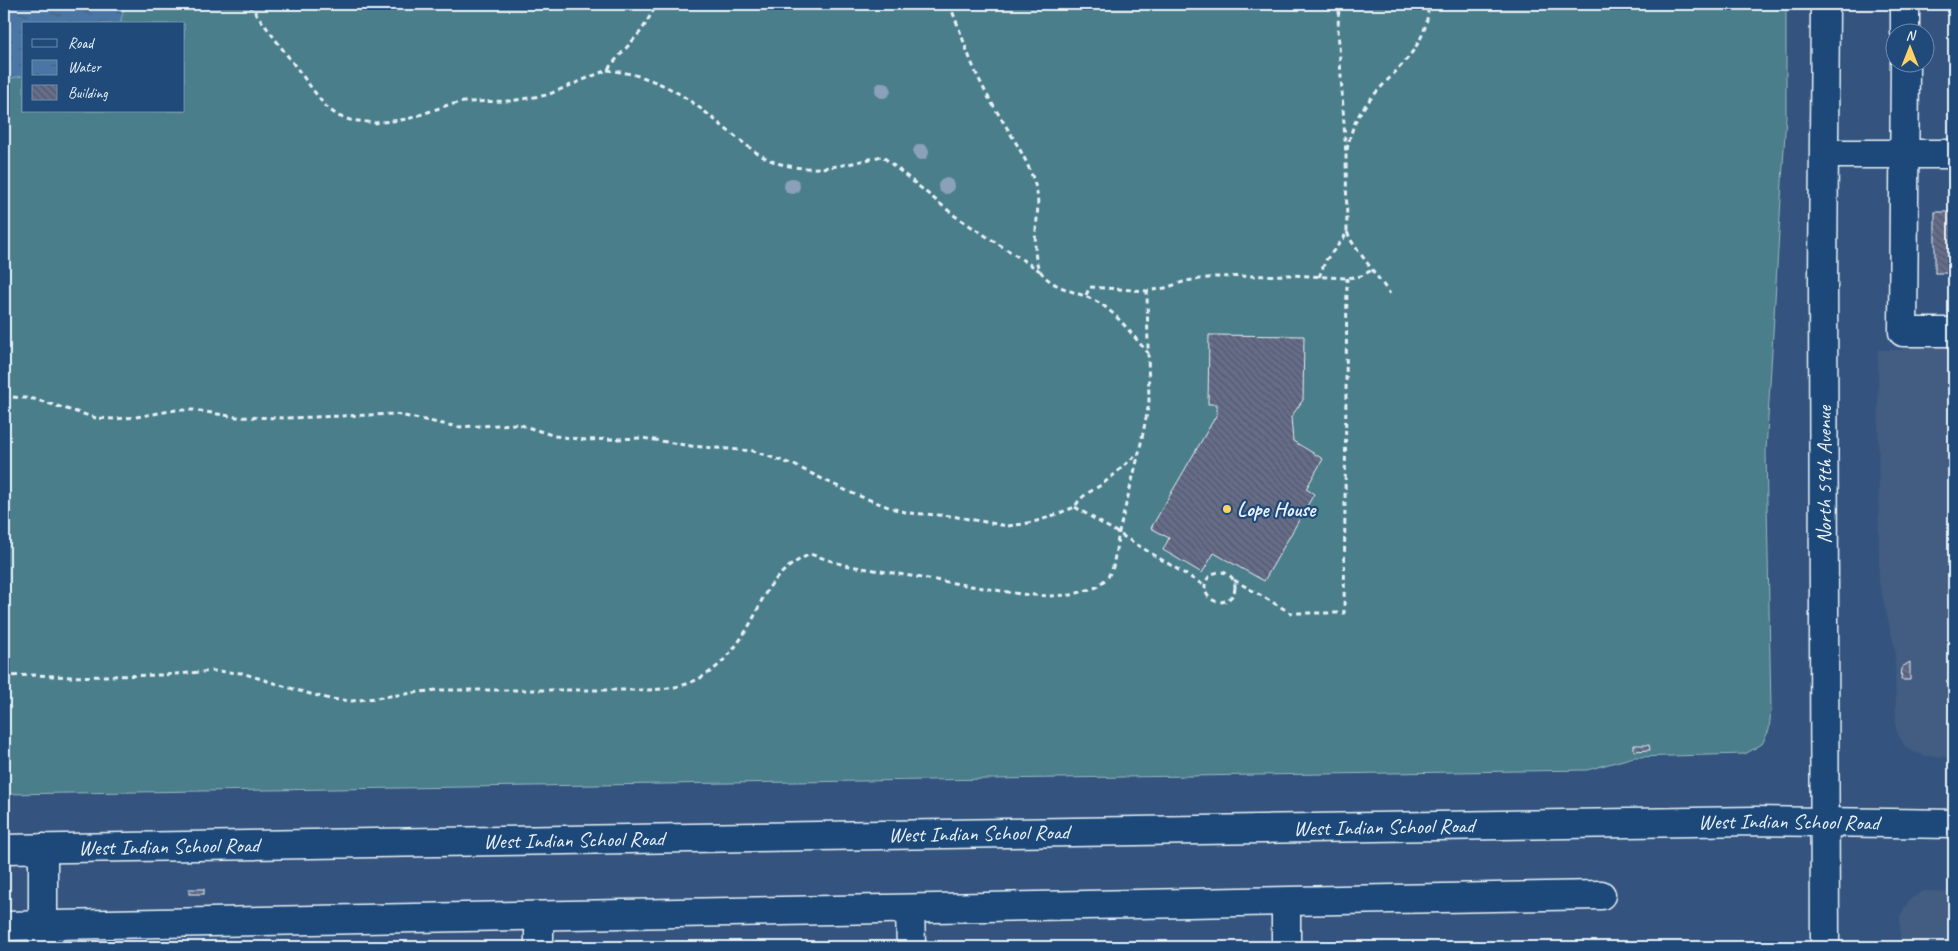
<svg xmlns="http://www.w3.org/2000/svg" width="1958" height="951" viewBox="0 0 1958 951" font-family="Caveat,sans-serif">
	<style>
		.built { fill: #435c82 }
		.grass { fill: #4a7e8a; stroke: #99b8c1; fill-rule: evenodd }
		.water { fill: url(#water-ripples); stroke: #89a7c6 }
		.building { fill: url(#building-back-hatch); stroke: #e8f1f8 }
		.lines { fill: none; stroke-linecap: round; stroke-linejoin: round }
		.minor-casing { stroke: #e8f1f8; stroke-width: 31 }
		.major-casing { stroke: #e8f1f8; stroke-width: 31 }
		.path { stroke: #e8f1f8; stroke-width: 3; stroke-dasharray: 5 4; stroke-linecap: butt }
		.minor { stroke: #1f4a7a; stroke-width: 28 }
		.major { stroke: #1f4a7a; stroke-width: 28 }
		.tree { fill: #8aa1b9 }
		.poi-dot { fill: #ffd166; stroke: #1f4a7a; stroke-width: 2 }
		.labels { text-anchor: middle; stroke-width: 4.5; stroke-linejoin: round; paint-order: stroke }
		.street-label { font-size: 21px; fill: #e8f1f8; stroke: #1f4a7a }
		.poi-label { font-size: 21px; font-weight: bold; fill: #e8f1f8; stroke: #1f4a7a; text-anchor: start }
	</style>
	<defs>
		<pattern id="water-ripples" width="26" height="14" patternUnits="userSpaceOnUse" patternTransform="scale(1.25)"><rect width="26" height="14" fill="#4a76a5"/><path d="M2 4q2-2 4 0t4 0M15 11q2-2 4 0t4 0" fill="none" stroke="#48617c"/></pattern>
		<pattern id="building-back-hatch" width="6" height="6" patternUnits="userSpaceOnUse" patternTransform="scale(1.25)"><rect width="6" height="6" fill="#666d8a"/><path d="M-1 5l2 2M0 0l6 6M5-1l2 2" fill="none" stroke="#545967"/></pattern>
	</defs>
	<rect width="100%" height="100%" fill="#34547f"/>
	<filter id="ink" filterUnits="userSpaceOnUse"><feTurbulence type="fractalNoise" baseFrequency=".02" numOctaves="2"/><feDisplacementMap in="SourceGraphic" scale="10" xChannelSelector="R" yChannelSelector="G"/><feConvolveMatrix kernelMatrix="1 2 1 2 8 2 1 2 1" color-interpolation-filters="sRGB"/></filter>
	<g filter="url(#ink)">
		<!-- built -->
		<g class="built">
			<polygon points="1913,344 1954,345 1954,757 1924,756 1906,748 1896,730 1895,649 1879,582 1878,350 1901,350"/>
			<polygon points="1923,891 1954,892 1954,947 1900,947 1900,916 1909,900"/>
		</g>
		<!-- grass -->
		<path class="grass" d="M4,4H1786V115L1766,451L1771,710L1769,730L1762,744L1745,754L1634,757L1587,770L4,794ZM24,24H184V111H24Z"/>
		<!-- water -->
		<polygon class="water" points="4,4 125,4 120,24 24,24 24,76 4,79"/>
		<!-- building -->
		<g class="building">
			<rect x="1935" y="212" width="19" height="61"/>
			<polygon points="1209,335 1304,336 1303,400 1291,417 1293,441 1323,459 1306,489 1314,494 1264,581 1214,553 1202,573 1163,550 1169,538 1151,528 1217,414 1217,404 1208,404"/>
			<polygon points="1910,662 1910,680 1901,680 1902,667"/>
			<polygon points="1954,674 1954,691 1946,682"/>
			<polygon points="1634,745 1649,745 1650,750 1634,751"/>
			<rect x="189" y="889" width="15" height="5"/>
			<rect x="1617" y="946" width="53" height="1"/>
		</g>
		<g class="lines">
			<defs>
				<g id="minor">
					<polyline points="1905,32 1905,4"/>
					<polyline points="1905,62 1903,332 1954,332"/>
					<polyline points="1825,154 1954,154"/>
					<polyline points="43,848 43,947"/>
					<polyline points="1286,902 1286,947"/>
					<polyline points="910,910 911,947"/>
					<polyline points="539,916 539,947"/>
					<polyline points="4,926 1601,895"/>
				</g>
				<g id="major">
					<path id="s1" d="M4,849L1755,821L1954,824"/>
					<polyline points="1825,947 1823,280 1825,4"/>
				</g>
			</defs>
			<!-- minor casing -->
			<use href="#minor" class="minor-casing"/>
			<!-- major casing -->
			<use href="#major" class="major-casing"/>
			<!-- path -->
			<g class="path">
				<polyline points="249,4 325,106 338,116 350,120 375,123 408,119 448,105 464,102 510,101 547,95 607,70 642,30 657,4"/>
				<path d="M949,4C961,30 968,59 982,85C999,120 1029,154 1037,193C1041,216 1028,253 1041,272C1054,291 1085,292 1104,306C1121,319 1134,337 1148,353"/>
				<path d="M607,70C660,76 688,97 727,130C744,143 761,159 781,164C815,174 849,164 882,156L955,216L1040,271"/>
				<path d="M1347,150C1350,135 1354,122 1362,110C1386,75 1430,51 1428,4"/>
				<polyline points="1347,232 1352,242 1390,294"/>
				<polyline points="1319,277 1326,260 1343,239 1347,232 1346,155 1338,29 1339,4"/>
				<polyline points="1086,295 1090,287 1147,291 1165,288 1186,281 1215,277 1289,275 1347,278 1361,276 1372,270"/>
				<path d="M4,396L34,399L96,418L115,419L136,417L176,410H194L236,417L288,418L395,414L458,427L518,424L555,436L586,440L642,438L691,446L753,451L794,465L849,492L891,508L909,513L952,516L1007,526L1024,524L1041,520L1075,507C1081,494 1095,490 1105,482C1117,473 1127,462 1139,453"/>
				<polyline points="1075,507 1205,586"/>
				<circle cx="1220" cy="587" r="15"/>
				<polyline points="1234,580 1291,613 1344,613 1347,278"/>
				<path d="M4,676L36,675L70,677L105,676L163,675L215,671L242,673L303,692L330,699L352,701L436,690H648C662,689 676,688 689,683C720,672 740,643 755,615C761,602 766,589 776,579C785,568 798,560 810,554L844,565L1020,594L1049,596L1071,595L1097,587L1108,577L1113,567L1119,532L1139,453L1149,403L1147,291"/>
			</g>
			<!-- minor -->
			<use href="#minor" class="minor"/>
			<!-- major -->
			<use href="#major" class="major"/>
		</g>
		<!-- trees -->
		<g class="tree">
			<circle cx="883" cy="90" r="8"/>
			<circle cx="921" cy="152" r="8"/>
			<circle cx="792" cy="186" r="8"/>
			<circle cx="946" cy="186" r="8"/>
		</g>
	</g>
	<!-- markers -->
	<circle class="poi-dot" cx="1227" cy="509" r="5"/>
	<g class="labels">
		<!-- street labels -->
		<g class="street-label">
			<text transform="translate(1824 475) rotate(-90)" y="7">North 59th Avenue</text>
			<text dy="7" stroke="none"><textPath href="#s1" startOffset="1785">West Indian School Road</textPath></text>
			<text dy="7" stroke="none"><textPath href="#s1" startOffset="1380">West Indian School Road</textPath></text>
			<text dy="7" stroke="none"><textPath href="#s1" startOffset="975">West Indian School Road</textPath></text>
			<text dy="7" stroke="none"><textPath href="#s1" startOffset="570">West Indian School Road</textPath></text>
			<text dy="7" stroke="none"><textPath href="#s1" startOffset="165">West Indian School Road</textPath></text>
		</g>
		<!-- poi labels -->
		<g class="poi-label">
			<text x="1237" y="516">Lope House</text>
		</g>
	</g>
	<!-- margin -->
	<rect width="1958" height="951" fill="none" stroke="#1f4a7a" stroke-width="20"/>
	<rect x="10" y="10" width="1938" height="931" fill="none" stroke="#e8f1f8" stroke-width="2" filter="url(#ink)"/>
	<!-- legend -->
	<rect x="22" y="22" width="162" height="90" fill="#1f4a7a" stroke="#6f8dac"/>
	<rect x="32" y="39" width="25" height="8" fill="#1f4a7a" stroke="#6f8dac"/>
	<text x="68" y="48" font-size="15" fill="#e8f1f8">Road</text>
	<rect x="32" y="60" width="25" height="15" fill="url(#water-ripples)" stroke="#6f8dac"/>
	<text x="68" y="72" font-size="15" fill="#e8f1f8">Water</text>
	<rect x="32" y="85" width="25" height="15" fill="url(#building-back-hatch)" stroke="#6f8dac"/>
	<text x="68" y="98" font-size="15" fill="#e8f1f8">Building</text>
	<!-- north arrow -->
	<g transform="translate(1910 48)"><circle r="24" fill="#1f4a7a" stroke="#6f8dac"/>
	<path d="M0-4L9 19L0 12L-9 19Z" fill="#ffd166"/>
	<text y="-8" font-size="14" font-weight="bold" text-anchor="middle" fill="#e8f1f8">N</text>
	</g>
</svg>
